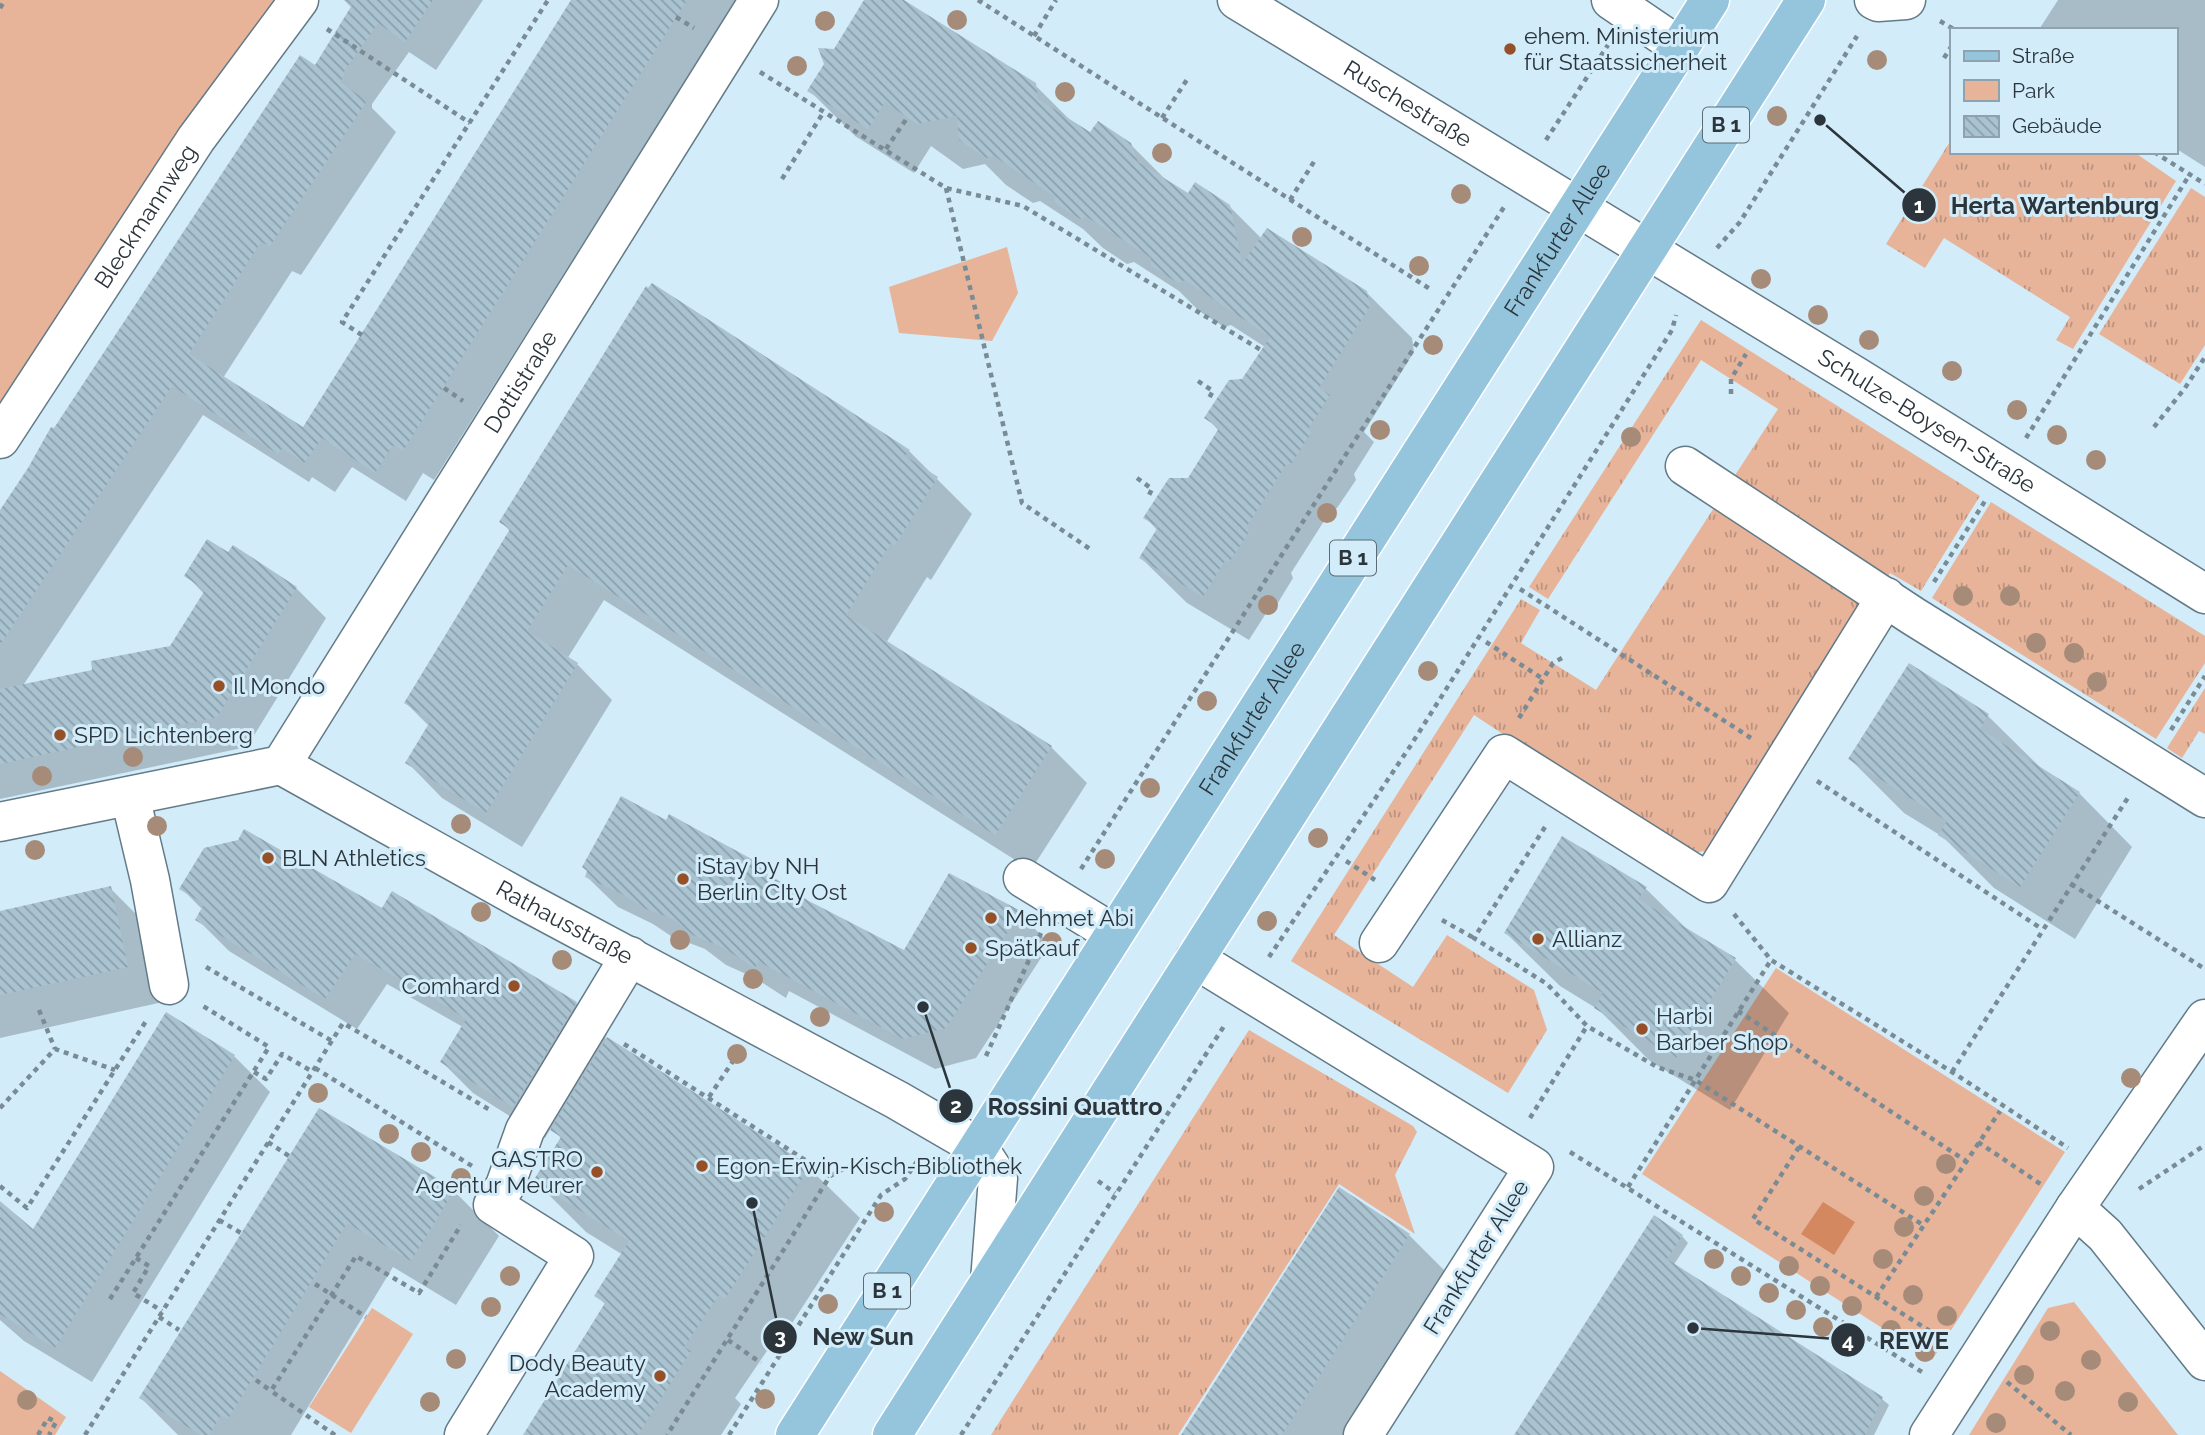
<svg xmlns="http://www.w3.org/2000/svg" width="2205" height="1435" viewBox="0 0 2205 1435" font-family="Raleway,sans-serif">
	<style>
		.grass { fill: url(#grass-tufts) }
		.park { fill: #e7b399 }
		.water { fill: #d48860 }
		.shadow { fill: #0003 }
		.building { fill: url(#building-back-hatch) }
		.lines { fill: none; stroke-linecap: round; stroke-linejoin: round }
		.minor-casing { stroke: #637a87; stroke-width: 41 }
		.major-casing { stroke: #fff; stroke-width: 41 }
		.path { stroke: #798b94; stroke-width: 4.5; stroke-dasharray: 5 5; stroke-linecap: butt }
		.minor { stroke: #fff; stroke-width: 38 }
		.major { stroke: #94c5dd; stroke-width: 38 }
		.tree { fill: #a68b79 }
		.poi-dot { fill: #965028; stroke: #d2ecfa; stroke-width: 2.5 }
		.labels { text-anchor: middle; stroke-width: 6; stroke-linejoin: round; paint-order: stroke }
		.shield { fill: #d2ecfa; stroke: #5d6c74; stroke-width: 2 }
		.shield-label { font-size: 21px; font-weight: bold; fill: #2b353b }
		.poi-label { font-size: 23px; fill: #2b353b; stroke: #d2ecfa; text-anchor: start }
		.street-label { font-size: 23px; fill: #2b353b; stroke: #d2ecfa }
		.leader { fill: none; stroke: #2b353b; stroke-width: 2.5 }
		.callout-dot { fill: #2b353b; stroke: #d2ecfa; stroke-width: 2.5 }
		.mark-label { font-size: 21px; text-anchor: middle; font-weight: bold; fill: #fff }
		.callout-label { font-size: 24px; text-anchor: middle; font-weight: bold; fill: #2b353b; stroke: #d2ecfa; stroke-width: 6; stroke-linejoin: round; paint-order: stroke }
	</style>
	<defs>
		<pattern id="grass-tufts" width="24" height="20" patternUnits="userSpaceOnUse" patternTransform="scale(1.75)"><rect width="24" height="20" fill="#e7b399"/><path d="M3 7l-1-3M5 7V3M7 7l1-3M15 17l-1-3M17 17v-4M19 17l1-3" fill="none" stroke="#bb927e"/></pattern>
		<pattern id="building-back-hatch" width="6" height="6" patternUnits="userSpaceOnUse" patternTransform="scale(1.75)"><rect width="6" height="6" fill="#aac3d1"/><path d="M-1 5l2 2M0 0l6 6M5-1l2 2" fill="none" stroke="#8b9fab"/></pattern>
	</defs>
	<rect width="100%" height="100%" fill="#d2ecfa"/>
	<!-- grass -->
	<g class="grass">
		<polygon points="1951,140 1951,152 2134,152 2176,181 2073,349 2056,340 2070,317 1944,238 1925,268 1886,244"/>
		<polygon points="2191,188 2205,197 2205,345 2180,384 2099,334"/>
		<polygon points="1701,320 1980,496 1921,591 1890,573 1718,842 1705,851 1685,854 1474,715 1334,935 1413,987 1447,935 1534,990 1547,1030 1508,1093 1291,961 1521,599 1540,610 1521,643 1596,690 1778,409 1701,360 1548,599 1529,587"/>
		<polygon points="1991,502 2205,636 2205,663 2156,739 1932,598"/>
		<polygon points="2205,688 2205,734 2199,731 2182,758 2167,748"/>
		<polygon points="1249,1030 1413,1126 1417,1132 1395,1175 1415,1234 1339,1184 1178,1435 991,1435"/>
	</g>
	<!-- park -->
	<g class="park">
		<polygon points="0,0 277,0 0,420"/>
		<polygon points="1007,247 1018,293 992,341 899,333 889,287"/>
		<polygon points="1776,968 2065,1152 1932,1360 1642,1174"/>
		<polygon points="2074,1302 2178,1435 1969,1435 2048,1308"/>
		<polygon points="372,1308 413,1334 351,1433 309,1407"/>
		<polygon points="0,1371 66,1417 55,1435 0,1435"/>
	</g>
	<!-- water -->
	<polygon class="water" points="1823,1202 1855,1222 1834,1255 1801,1234"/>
	<!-- shadow -->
	<g class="shadow">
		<polygon points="344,0 483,0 436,70 409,52 372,104 372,108 396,132 301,275 292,271 223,378 304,429 572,0 736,0 434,480 423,473 406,501 352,467 335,492 312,477 309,482 203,415 22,687 94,672 171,647 204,594 187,576 296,588 326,618 247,747 0,799 0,514 54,431 316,67 352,8"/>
		<polygon points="866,0 900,0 1034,84 1074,124 1091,135 1130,144 1171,185 1188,196 1229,206 1262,239 1366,292 1412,338 1414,352 1364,432 1374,442 1354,474 1356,480 1337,508 1331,510 1291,573 1293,578 1276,606 1270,607 1249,640 1187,603 1141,558 1158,531 1146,518 1189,480 1219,431 1207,418 1243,381 1265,347 1231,325 1224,327 1199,311 1179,291 1134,262 1127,264 1103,248 1083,229 1040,201 1033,203 1006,185 985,164 963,169 931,146 914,173 855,136 810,91"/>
		<polygon points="2058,0 2205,0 2205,167 2175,148 2175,30 2042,30 2040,28"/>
		<polygon points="909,451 972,514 931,580 927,577 886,643 1051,747 1087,783 1031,870 604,600 567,659 577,664 612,700 522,847 442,798 407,762 429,726 406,703 511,532 501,522"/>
		<polygon points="1909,666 1988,716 2042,769 2079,793 2132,847 2075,939 1994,888 1943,837 1904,813 1850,759"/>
		<polygon points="666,822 697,831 758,865 772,879 802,895 811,904 904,953 1019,913 1050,944 976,1058 935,1069 789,991 786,998 755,978 726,965 705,949 671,936 653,924 618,907 587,877"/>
		<polygon points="110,888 146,924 163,1002 0,1038 0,912"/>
		<polygon points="181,888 382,910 576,1003 607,1034 605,1038 808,1167 860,1218 776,1348 771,1345 735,1398 741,1404 721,1435 525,1435 606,1305 597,1296 623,1255 586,1232 535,1181 562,1139 551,1128 545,1138 473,1093 442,1062 463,1027 387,984 357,1029 229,951 198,920 203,910"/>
		<polygon points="1645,888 1690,932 1735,960 1789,1013 1730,1110 1650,1061 1599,1010 1560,986 1506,933"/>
		<polygon points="234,1056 270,1092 92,1382 24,1341 0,1320 0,1203 33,1231"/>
		<polygon points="320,1111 454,1191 499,1236 456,1305 393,1267 291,1435 178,1435 141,1398"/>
		<polygon points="1409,1235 1460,1286 1365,1435 1183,1435"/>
		<polygon points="1682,1236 1688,1243 1673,1266 1882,1399 1889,1405 1874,1435 1516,1435"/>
	</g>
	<!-- building -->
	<g class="building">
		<polygon points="345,0 433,0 405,42 378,23 343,73 345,74 340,82 367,101 270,246 261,242 189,354 303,427 571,0 687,0 403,451 393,445 375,473 322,438 304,463 282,448 278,454 172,386 0,645 0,510 28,468 51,427 54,428 300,55 315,65 352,5"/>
		<polygon points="864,0 904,0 1036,83 1038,99 1090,132 1098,121 1131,143 1138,162 1188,193 1195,182 1230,205 1242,264 1267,228 1367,291 1370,306 1319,388 1330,395 1309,428 1311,433 1292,463 1286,465 1247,526 1249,532 1230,561 1224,562 1203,597 1139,558 1158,527 1143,518 1169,478 1188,478 1219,428 1204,418 1229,380 1242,379 1270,337 1185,280 1178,283 1151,266 1151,258 1087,217 1080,219 1055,203 1054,196 994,156 986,158 959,140 957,116 917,124 885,102 868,129 807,91 824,64 818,48 834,49"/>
		<polygon points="652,283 910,450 905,456 938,477 895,545 891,543 846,615 1052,746 995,835 568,565 527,631 578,663 486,813 405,763 431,720 404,703 510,529 499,522 646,286 648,288"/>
		<polygon points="207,539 228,552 233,545 297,587 217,717 0,764 0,689 92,670 91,661 170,646 205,590 184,576"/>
		<polygon points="1909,663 1989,714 1980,729 2080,792 2020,887 1938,835 1947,821 1848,759"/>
		<polygon points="621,796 666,820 669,814 698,830 759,863 756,868 803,894 801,897 904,950 949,873 1021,911 946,1028 903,1039 758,961 755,968 722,947 693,935 673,919 646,909 620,893 585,877 587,871 582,867"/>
		<polygon points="244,829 382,908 392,891 577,1002 513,1107 440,1062 466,1019 430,996 355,954 325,999 195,920 204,904 179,889 204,848 238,840"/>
		<polygon points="1562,836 1647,887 1638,899 1736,958 1676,1058 1594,1008 1603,993 1504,933"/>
		<polygon points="111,886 128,967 0,995 0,911"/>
		<polygon points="166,1012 235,1055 55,1348 0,1314 0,1201 33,1229"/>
		<polygon points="607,1037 810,1166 725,1299 719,1295 684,1347 691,1351 638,1435 523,1435 605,1303 594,1296 629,1241 533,1181 561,1137 550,1130"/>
		<polygon points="319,1108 455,1189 411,1261 347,1223 228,1419 221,1415 209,1435 201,1435 139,1398"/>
		<polygon points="1339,1187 1410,1234 1282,1435 1181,1435"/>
		<polygon points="1654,1215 1683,1235 1667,1259 1883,1397 1865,1435 1514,1435"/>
	</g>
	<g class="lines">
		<defs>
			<g id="minor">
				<path id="s1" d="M1237,0L1857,377L2205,594"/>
				<polyline points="1611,0 1680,47"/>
				<polyline points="1874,0 1878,2 1906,0"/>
				<path id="s2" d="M0,439L196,139L299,0"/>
				<polyline points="1685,466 1913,616 2205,798"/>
				<path id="s3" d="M281,765L759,0"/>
				<polyline points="130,796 150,880 169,985"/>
				<path id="s4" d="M0,822L281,765L521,899L897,1100L978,1147L998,1178L990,1281"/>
				<polyline points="1023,878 1114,934"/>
				<polyline points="1379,943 1504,754 1709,883 1886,597"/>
				<polyline points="1195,959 1534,1167 1363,1435"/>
				<polyline points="2075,1208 2105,1235 2205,1361"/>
				<polyline points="464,1435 574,1256 493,1205 505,1186 525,1130 630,956"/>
				<polyline points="1929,1435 2075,1208 2205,1019"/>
			</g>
			<g id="major">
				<path id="s5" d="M795,1435L1710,0"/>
				<polyline points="892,1435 1806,0"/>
			</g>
		</defs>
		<!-- minor casing -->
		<use href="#minor" class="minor-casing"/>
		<!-- major casing -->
		<use href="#major" class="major-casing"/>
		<!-- path -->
		<g class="path">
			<polyline points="978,0 1430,289"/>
			<polyline points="0,8 5,0"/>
			<polyline points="676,17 694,28"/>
			<polyline points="1940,21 1955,30"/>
			<polyline points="327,29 470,123"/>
			<polyline points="1034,36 1056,0"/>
			<polyline points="1944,58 1951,47"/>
			<polyline points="760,72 946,188 1023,206 1261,350"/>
			<polyline points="1162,118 1188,78"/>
			<polyline points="1546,140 1608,45"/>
			<polyline points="886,149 907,118"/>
			<polyline points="2154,152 2205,184"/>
			<polyline points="782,179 823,113"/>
			<polyline points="946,188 1022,503 1093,551"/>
			<polyline points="1290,200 1315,160"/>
			<polyline points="1717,248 1740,222 1857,36"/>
			<polyline points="362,335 342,322 548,0"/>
			<polyline points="1198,381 1213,391 1209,398"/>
			<polyline points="444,388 463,401"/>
			<polyline points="1731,394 1731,379 1746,354"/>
			<polyline points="2154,427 2185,388 2205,357"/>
			<polyline points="2026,438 2190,174"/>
			<polyline points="1137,478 1152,489 1149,495"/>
			<polyline points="1934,582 1985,501"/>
			<polyline points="1520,589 1751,738"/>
			<polyline points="1486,642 1543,679"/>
			<polyline points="1519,718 1553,663 1562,658"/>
			<polyline points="2171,730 2205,676"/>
			<polyline points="1817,781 2042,929"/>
			<polyline points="1545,827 1474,938 1547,984 1587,1026 1657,1067 1695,1080 1923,1225"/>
			<polyline points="1346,861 1375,880"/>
			<polyline points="1081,869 1504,207"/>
			<polyline points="2071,884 2205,969"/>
			<polyline points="1734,914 1771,960 1952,1072 2068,1148"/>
			<polyline points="1442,920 1474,938"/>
			<polyline points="1269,957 1411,745 1672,330 1676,315"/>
			<polyline points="206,967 332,1041"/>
			<polyline points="39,1010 55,1049"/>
			<polyline points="1738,1011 1966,1161"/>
			<polyline points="624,1044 830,1176 667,1435"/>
			<polyline points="986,1056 1041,933"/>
			<polyline points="315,1068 472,1166"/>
			<polyline points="254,1072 266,1079 282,1054 313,1072"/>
			<polyline points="1952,1072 2129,796"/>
			<polyline points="709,1097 733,1061"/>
			<polyline points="0,1108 55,1049 115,1070"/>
			<polyline points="1530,1118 1587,1026"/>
			<polyline points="268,1142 289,1156"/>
			<polyline points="1978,1142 2042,1185"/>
			<polyline points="1799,1147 1753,1219 1944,1340"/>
			<polyline points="1570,1152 1922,1372"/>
			<path d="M830,1176C854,1163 860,1159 886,1165"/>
			<polyline points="1098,1181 1115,1193"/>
			<polyline points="0,1186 27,1208 148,1018"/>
			<polyline points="1628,1187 1771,960"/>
			<polyline points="2139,1189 2205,1145"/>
			<polyline points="219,1220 241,1233"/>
			<polyline points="136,1258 149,1266 133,1293 162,1311"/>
			<polyline points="315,1284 366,1317"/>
			<polyline points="1876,1297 2000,1111"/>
			<polyline points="110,1299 269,1047 203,1006"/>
			<polyline points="159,1317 179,1330"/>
			<polyline points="728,1340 761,1363"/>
			<polyline points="256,1380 271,1391"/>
			<polyline points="2007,1382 2071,1435"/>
			<polyline points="38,1435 48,1418 56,1422 49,1435"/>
			<polyline points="85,1435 343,1023 490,1110"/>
			<polyline points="335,1435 271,1391 356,1256 419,1293 461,1225"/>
			<polyline points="729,1435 881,1195 905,1179 920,1157"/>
			<polyline points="961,1435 1226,1023"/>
		</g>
		<!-- minor -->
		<use href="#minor" class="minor"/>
		<!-- major -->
		<use href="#major" class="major"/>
	</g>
	<!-- trees -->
	<g class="tree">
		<circle cx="957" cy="20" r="10"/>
		<circle cx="825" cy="21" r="10"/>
		<circle cx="1877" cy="60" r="10"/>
		<circle cx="797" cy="66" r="10"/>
		<circle cx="1065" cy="92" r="10"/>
		<circle cx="1777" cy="116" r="10"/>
		<circle cx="1162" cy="153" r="10"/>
		<circle cx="1461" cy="194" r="10"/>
		<circle cx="1302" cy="237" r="10"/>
		<circle cx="1419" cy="266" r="10"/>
		<circle cx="1761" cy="279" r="10"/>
		<circle cx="1818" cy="315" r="10"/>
		<circle cx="1869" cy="340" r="10"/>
		<circle cx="1433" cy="345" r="10"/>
		<circle cx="1952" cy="371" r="10"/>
		<circle cx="2017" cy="410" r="10"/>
		<circle cx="1380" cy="430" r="10"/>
		<circle cx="2057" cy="435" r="10"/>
		<circle cx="1631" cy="437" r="10"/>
		<circle cx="2096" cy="460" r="10"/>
		<circle cx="1327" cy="513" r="10"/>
		<circle cx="1963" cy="596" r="10"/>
		<circle cx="2010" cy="596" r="10"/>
		<circle cx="1268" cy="605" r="10"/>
		<circle cx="2036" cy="643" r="10"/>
		<circle cx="2074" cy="653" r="10"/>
		<circle cx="1428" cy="671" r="10"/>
		<circle cx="2097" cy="682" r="10"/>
		<circle cx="1207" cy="701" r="10"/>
		<circle cx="133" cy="757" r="10"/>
		<circle cx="42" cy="776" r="10"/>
		<circle cx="1150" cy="788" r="10"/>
		<circle cx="461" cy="824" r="10"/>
		<circle cx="157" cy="826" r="10"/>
		<circle cx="1318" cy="838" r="10"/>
		<circle cx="35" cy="850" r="10"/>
		<circle cx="1105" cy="859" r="10"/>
		<circle cx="481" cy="912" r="10"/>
		<circle cx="1267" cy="921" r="10"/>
		<circle cx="680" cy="940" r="10"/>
		<circle cx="1052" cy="942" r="10"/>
		<circle cx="562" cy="960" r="10"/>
		<circle cx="753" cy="979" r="10"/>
		<circle cx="820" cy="1017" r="10"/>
		<circle cx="737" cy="1054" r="10"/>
		<circle cx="2131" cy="1078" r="10"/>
		<circle cx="318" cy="1093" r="10"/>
		<circle cx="389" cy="1134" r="10"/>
		<circle cx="421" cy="1152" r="10"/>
		<circle cx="1946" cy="1164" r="10"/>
		<circle cx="461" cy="1178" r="10"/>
		<circle cx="1924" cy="1196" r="10"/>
		<circle cx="884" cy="1212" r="10"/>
		<circle cx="1904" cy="1227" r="10"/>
		<circle cx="1714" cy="1259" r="10"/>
		<circle cx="1883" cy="1259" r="10"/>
		<circle cx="1789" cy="1266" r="10"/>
		<circle cx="510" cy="1276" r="10"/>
		<circle cx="1741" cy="1276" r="10"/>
		<circle cx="1820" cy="1286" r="10"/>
		<circle cx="1769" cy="1293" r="10"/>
		<circle cx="1913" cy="1295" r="10"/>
		<circle cx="828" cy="1304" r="10"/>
		<circle cx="1852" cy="1306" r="10"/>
		<circle cx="491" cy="1307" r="10"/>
		<circle cx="1796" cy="1310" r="10"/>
		<circle cx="1947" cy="1316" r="10"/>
		<circle cx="1823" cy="1327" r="10"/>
		<circle cx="1891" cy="1330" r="10"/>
		<circle cx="2050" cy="1331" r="10"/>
		<circle cx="1925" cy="1352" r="10"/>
		<circle cx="456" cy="1359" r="10"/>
		<circle cx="2091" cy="1360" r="10"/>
		<circle cx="2024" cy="1375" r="10"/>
		<circle cx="2065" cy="1391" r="10"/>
		<circle cx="765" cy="1399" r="10"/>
		<circle cx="27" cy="1400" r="10"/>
		<circle cx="430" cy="1402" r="10"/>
		<circle cx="2128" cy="1402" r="10"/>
		<circle cx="1996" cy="1423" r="10"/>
	</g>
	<!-- markers -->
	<g class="poi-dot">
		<circle cx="1510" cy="49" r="7"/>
		<circle cx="219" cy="686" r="7"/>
		<circle cx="60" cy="735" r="7"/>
		<circle cx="268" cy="858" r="7"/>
		<circle cx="683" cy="879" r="7"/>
		<circle cx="991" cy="918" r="7"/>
		<circle cx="1538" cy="939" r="7"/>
		<circle cx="971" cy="948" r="7"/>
		<circle cx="514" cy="986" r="7"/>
		<circle cx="1642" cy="1029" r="7"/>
		<circle cx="702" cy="1166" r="7"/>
		<circle cx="597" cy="1172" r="7"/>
		<circle cx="660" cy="1376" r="7"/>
	</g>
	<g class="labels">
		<!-- shield labels -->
		<g class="shield">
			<rect x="1703" y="107.5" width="46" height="35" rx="5"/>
			<rect x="1330" y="540.5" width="46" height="35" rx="5"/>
			<rect x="864" y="1273.5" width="46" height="35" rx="5"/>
		</g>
		<g class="shield-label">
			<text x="1726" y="132">B 1</text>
			<text x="1353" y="565">B 1</text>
			<text x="887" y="1298">B 1</text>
		</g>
		<!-- poi labels -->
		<g class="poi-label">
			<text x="1524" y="44">ehem. Ministerium<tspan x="1524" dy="26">für Staatssicherheit</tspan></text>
			<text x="233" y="694">Il Mondo</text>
			<text x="74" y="743">SPD Lichtenberg</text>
			<text x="282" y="866">BLN Athletics</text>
			<text x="697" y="874">iStay by NH<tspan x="697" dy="26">Berlin CIty Ost</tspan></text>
			<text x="1005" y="926">Mehmet Abi</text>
			<text x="1552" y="947">Allianz</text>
			<text x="985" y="956">Spätkauf</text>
			<text x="500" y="994" text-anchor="end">Comhard</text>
			<text x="1656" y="1024">Harbi<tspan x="1656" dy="26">Barber Shop</tspan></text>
			<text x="583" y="1167" text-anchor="end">GASTRO<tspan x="583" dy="26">Agentur Meurer</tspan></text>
			<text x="716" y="1174">Egon-Erwin-Kisch-Bibliothek</text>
			<text x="646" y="1371" text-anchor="end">Dody Beauty<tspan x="646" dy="26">Academy</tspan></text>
		</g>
		<!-- street labels -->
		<g class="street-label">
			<text dy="8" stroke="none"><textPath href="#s1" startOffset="200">Ruschestraße</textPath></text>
			<text dy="8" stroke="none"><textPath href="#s2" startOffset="266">Bleckmannweg</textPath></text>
			<text dy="8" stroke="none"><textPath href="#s5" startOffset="1418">Frankfurter Allee</textPath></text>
			<text dy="8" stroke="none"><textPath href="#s3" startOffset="452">Dottistraße</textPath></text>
			<text dy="8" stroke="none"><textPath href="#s1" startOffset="808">Schulze-Boysen-Straße</textPath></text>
			<text dy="8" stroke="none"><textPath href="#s5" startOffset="850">Frankfurter Allee</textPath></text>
			<text dy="8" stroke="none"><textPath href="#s4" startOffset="611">Rathausstraße</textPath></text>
			<text transform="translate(1476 1257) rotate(-58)" y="8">Frankfurter Allee</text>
		</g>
	</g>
	<!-- callouts -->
	<path class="leader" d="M1820 120L1919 205M923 1007L956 1106M752 1203L780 1337M1693 1328L1848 1340"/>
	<g class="callout-dot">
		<circle cx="1820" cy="120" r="7"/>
		<circle cx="923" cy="1007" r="7"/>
		<circle cx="752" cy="1203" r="7"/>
		<circle cx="1693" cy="1328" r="7"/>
		<circle cx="1919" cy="205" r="18"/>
		<circle cx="956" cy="1106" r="18"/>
		<circle cx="780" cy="1337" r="18"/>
		<circle cx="1848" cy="1340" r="18"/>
	</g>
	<g class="mark-label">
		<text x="1919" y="213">1</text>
		<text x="956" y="1113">2</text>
		<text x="780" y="1344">3</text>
		<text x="1848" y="1348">4</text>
	</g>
	<g class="callout-label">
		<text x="2055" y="214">Herta Wartenburg</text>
		<text x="1075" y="1115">Rossini Quattro</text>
		<text x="863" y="1345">New Sun</text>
		<text x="1914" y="1349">REWE</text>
	</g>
	<!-- legend -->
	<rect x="1950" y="28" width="228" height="126" fill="#d2ecfa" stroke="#8fa3ae" stroke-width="2"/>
	<rect x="1964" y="51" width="35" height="10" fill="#94c5dd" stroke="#8fa3ae" stroke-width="2"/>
	<text x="2012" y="63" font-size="21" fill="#2b353b">Straße</text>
	<rect x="1964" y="80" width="35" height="21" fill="#e7b399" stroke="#8fa3ae" stroke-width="2"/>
	<text x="2012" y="98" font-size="21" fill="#2b353b">Park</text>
	<rect x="1964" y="116" width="35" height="21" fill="url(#building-back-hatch)" stroke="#8fa3ae" stroke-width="2"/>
	<text x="2012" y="133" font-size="21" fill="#2b353b">Gebäude</text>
</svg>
